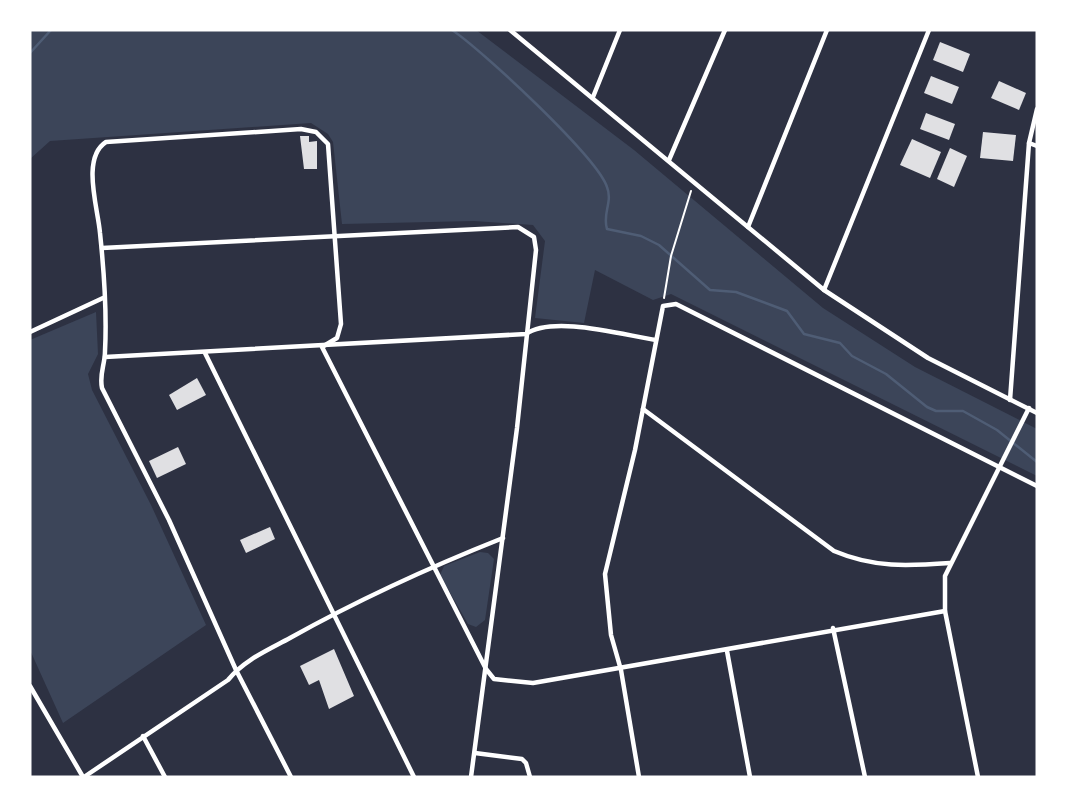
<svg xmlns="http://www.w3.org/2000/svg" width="1067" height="807" viewBox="0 0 1067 807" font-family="'DM Sans',sans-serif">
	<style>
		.green { fill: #3c4559 }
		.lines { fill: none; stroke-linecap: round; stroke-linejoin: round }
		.stream { stroke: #4f5d75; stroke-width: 2.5 }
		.building { fill: #e0e0e3 }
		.path { stroke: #fff; stroke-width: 2 }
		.minor { stroke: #fff; stroke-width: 4.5 }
	</style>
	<rect width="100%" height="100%" fill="#2d3142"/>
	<!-- green -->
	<g class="green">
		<polygon points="30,30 476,30 634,150 823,308 915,367 1037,429 1037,476 671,294 653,300 595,270 584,323 535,318 545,241 533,225 474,221 342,224 333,142 328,134 311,123 50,141 30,159"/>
		<polygon points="96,312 98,354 88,374 92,390 151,505 206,625 63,723 30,650 30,340"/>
		<polygon points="480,552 488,553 494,559 485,620 476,627 468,624 440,575 444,566"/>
	</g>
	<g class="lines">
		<!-- stream -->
		<g class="stream">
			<path d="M452,30C482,50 597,157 607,187C613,202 602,214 607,229L641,236L659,245L710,290L736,292L787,311L804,334L840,343L852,356L886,374L927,407L936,411H963L997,430L1037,462"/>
			<polyline points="30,53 51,30"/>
		</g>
	</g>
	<!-- building -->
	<g class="building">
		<polygon points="940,42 970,54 963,72 933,60"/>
		<polygon points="931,76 959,87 952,104 924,93"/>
		<polygon points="999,81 1026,93 1019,110 991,98"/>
		<polygon points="926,113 955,124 949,140 920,129"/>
		<polygon points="983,132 1016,135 1013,161 980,158"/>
		<polygon points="300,136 309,136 309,142 317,141 317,169 304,169"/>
		<polygon points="912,139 941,152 930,178 900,165"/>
		<polygon points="950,148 967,156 954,187 937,179"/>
		<polygon points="197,378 206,395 177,410 169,395"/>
		<polygon points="178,447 186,464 157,478 149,461"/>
		<polygon points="270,527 275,539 246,553 240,540"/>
		<polygon points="334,649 354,696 329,709 319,680 309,685 300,666"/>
	</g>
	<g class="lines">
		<!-- path -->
		<polyline class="path" points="664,298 671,256 691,191"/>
		<!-- minor -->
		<g class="minor">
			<polyline points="510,30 824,290 928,358 1037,413"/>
			<polyline points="593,97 620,30"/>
			<polyline points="1029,143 1037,146"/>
			<polyline points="669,160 725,30"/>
			<polyline points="748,227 827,30"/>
			<polyline points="102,248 518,227 534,237 536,250 517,428 471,777"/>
			<polyline points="824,290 929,30"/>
			<polyline points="30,332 103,298"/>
			<polyline points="205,353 414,777"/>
			<path d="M105,357L526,334C553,315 623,335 656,340"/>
			<polyline points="1010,400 1029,143 1037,109"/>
			<path d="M643,409L834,551C874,568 908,566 950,563"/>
			<polyline points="833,628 865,777"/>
			<polyline points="727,651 750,777"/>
			<polyline points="30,686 83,777"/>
			<polyline points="143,736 165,777"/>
			<polyline points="475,753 522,759 526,763 530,777"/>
			<path d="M84,777L228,680C244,660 268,650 290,638C358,600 430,567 503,538"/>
			<path d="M291,777L236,670L169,520L102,388C99,374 105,365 105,351C107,313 104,271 100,233C98,208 81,158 106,142L301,129L316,132L328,144L341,324L337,338L322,347L486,669L494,679L533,683L945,611"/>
			<polyline points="639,777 621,670 611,635 605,574 635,450 663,306 676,304 1037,486"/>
			<polyline points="978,777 945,611 945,576 1029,408"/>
		</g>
	</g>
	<!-- border -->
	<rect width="1067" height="807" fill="none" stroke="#ffffff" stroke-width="63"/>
</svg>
